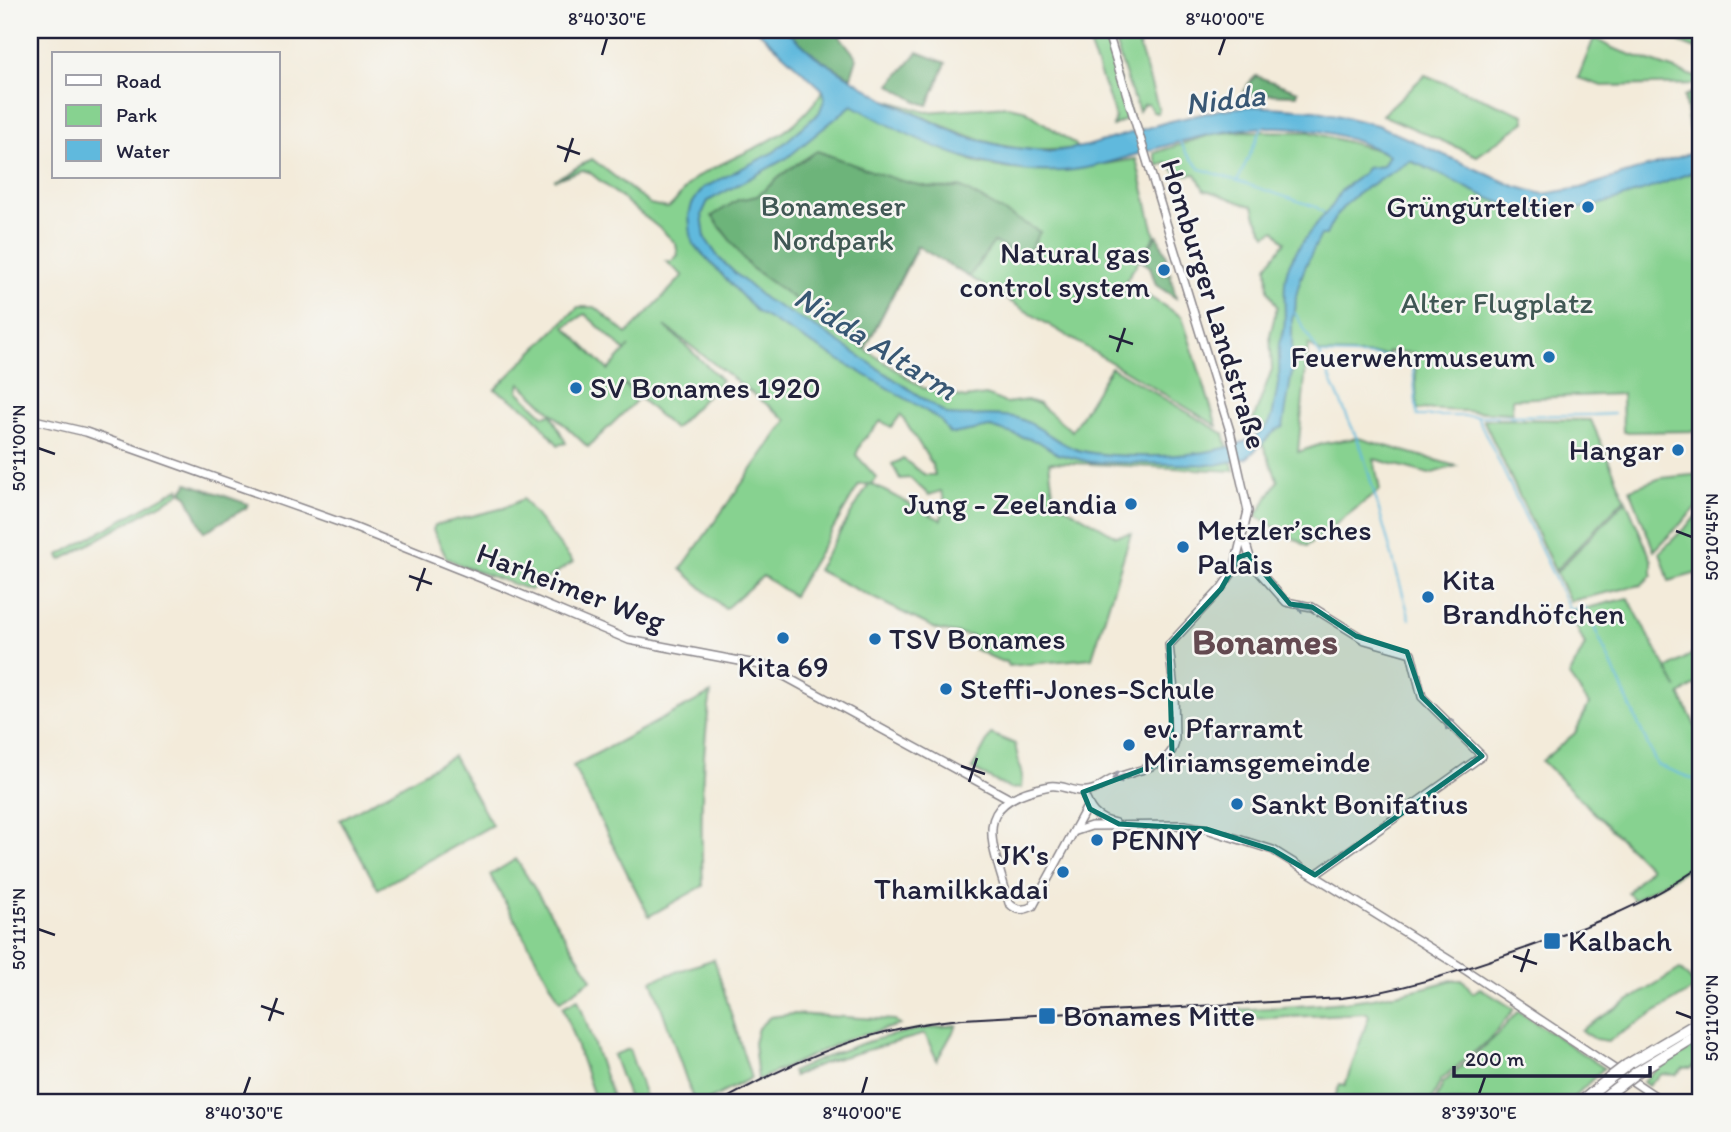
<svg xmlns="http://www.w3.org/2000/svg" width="1731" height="1132" viewBox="0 0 1731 1132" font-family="Itim,sans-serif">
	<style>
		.green { fill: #87d290; stroke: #547a66; stroke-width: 2; fill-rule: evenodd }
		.forest { fill: #6db47a; stroke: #486b5a; stroke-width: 2 }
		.water { fill: #60b9dd; stroke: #416e8c; stroke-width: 2; fill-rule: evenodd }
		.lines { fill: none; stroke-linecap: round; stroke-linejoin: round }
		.stream { stroke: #60b9dd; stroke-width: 2 }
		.tertiary-casing { stroke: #8a868a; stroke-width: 10 }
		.motorway-casing { stroke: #8a868a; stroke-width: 13 }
		.tertiary { stroke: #fff; stroke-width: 7 }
		.motorway { stroke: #fff; stroke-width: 10 }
		.tram { stroke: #22223b; stroke-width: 2 }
		.motorway-bridge-casing { stroke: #8a868a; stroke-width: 13; stroke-linecap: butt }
		.motorway-bridge { stroke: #fff; stroke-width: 10 }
		.oneway { stroke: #9c9ca7 }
		.marked { fill: #0f766e; fill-opacity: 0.2; stroke: #0f766e; stroke-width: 5; stroke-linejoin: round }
		.ticks { fill: none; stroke: #22223b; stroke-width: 2.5 }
		.poi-dot { fill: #1f6fb2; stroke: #f6f6f2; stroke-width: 2.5 }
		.labels { text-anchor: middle; stroke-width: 5; stroke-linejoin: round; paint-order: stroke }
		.park-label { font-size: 30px; fill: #405754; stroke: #f6f6f2 }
		.poi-label { font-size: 30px; fill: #22223b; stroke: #f6f6f2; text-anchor: start }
		.street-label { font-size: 30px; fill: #22223b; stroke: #f6f6f2 }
		.water-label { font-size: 32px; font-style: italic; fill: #385774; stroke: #f6f6f2 }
		.district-label { font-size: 37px; font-weight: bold; fill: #644a51; stroke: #f6f6f2 }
		.neatline { fill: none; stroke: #22223b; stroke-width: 2.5 }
		.ticks-label { font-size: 18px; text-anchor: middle; fill: #22223b }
	</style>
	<rect width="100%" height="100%" fill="#f6f6f2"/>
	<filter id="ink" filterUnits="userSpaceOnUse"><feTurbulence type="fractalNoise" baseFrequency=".0143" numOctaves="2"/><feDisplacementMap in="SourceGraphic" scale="14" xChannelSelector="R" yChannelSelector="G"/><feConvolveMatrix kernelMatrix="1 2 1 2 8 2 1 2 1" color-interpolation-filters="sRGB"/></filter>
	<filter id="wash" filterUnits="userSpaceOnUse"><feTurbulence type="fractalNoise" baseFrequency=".00686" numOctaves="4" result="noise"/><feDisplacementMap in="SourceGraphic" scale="28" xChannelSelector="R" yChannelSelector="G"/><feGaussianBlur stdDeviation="1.57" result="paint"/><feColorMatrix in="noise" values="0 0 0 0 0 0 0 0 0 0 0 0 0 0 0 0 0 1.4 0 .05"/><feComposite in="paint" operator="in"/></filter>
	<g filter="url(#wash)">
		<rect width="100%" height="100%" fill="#f3ebda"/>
		<!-- green -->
		<g class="green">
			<polygon points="1084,30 1103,30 1131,117 1113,126 1115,118 1112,107"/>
			<polygon points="1111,30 1134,30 1159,110 1157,113 1153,112 1148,104 1143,105 1139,111 1134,98 1133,98"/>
			<polygon points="1674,30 1701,30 1701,51 1665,37"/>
			<polygon points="1594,38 1612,48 1701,79 1701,84 1602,86 1578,78"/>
			<polygon points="1425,75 1524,115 1525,122 1477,156 1382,115"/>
			<path d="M823,90L977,163L1011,169L1063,171L1136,159L1155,236L1125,282L1182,317L1217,426L918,246L865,349L923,388L965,398L986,395L1006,403L1027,400L1039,404L1072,431L1111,367L1224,434L1234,471L1049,462L1054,500L1116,536L1131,533L1092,658L1009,666L1007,662L1000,661L972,648L973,636L938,630L817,570L869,484L859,485L793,596L763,576L725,609L681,569L787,420L665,326L722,380L674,429L621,381L638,399L588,447L520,383L518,391L544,416L551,414L566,443L558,445L531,412L495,389L578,307H595L627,334L683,276L666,261H672L678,255L676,244L664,232L589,172L582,170L554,180L592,159L650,204L668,208C679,200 685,185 697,177C747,147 789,144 823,90ZM585,314L625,351L629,347L608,370L565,327ZM901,415L932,464L935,475H925L903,459L892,464L900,479L910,478L929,495L941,491L945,501L941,520L871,484L877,478L856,455L862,441L881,421L891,427Z"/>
			<path d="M886,100L926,112L1007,106L1023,109L1076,145L1077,148C1001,159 952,129 886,100Z"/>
			<path d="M1245,131L1310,132L1374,149L1430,168L1472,189L1549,212L1577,209L1602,203L1701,169V431L1623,432L1622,394L1512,399V413L1417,409L1415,353L1388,352L1387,355L1322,353L1308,345L1298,452L1325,443L1358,438L1456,466L1429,474L1374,459L1380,490L1307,546L1256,516L1278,481L1253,421L1272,369L1270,335L1277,307L1268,290L1267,266L1285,242L1275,230L1266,235L1256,217L1253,206C1235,203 1222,193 1204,190L1196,174L1179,175L1167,163L1158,166L1154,153L1213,134Z"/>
			<polygon points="1483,419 1591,420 1625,498 1555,571"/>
			<polygon points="1701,474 1701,503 1654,551 1630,489 1661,478"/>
			<polygon points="179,488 180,493 61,560 59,555"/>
			<polygon points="523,499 573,562 530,590 462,566 446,557 433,530 435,525 504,508"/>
			<polygon points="1626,500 1652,561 1652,575 1641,585 1570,601 1556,573"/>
			<polygon points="1701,512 1701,572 1669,581 1660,552"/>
			<polygon points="1628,598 1677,688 1667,669 1701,649 1701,682 1680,694 1701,738 1701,861 1634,900 1628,892 1650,868 1542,761 1575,733 1589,704 1569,676 1585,645 1574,622 1562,614"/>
			<path d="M711,693C701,757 700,821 703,886L649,916L573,766Z"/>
			<polygon points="991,734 1015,744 1022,776 1021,788 1010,789 972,769"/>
			<polygon points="453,756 492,825 378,889 340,820"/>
			<polygon points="516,859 592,979 560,1001 490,875"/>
			<polygon points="714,959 751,1078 705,1102 694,1102 652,980"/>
			<polygon points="1680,969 1697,987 1608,1041 1595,1039 1581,1030"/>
			<path d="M1452,980H1463L1473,993L1480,988L1514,1009L1491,1038L1441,1080L1431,1102H1391L1382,1098L1381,1102H1333L1340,1084L1345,1085L1369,1016L1367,1013L1232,1020L1231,1010C1309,1006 1376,1003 1452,980Z"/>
			<polygon points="578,999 614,1102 596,1102 563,1007"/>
			<polygon points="1518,1011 1604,1068 1569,1102 1435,1102 1443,1083 1496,1036"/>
			<polygon points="793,1014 895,1020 900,1025 848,1039 758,1080 754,1043 758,1028 770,1017"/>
			<path d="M957,1025L937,1060L925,1034L828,1061L794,1076L792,1072C845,1046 898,1029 957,1025Z"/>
			<polygon points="1701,1042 1701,1062 1691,1068 1683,1068 1676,1075 1661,1074 1648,1086 1643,1082 1654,1071"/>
			<polygon points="629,1049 647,1102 630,1102 613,1055"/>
		</g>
		<!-- forest -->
		<g class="forest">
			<polygon points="786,30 835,30 857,58 851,77 815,56"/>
			<polygon points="918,52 946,63 928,105 918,102 890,85"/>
			<polygon points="1256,76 1298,91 1297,95 1262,94 1242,97 1247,85"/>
			<polygon points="1701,89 1701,147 1689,129 1684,96"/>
			<path d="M817,151C855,164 923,195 960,187L1040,232L1025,258L994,242L969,277L917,246L865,349L750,267L712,216L738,200L757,196L789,169Z"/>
			<polygon points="1157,235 1167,256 1165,264 1160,267 1163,275 1170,273 1176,298 1156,285 1150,267 1141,261"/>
			<polygon points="188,483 248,504 246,508 204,532 188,498 182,491"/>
		</g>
		<!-- water -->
		<path class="water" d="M757,30H786L815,56L886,100L963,136L1006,147L1050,152L1087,146L1167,122L1219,110L1251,106L1315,110L1377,125L1514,186L1543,194L1581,188L1701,150V169C1646,189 1573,224 1514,207C1478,197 1445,174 1410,161C1375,185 1344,192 1326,235H1321C1310,256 1300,275 1296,297C1295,305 1297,312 1292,318V372L1283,427L1276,430L1247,458L1216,465L1090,462L1058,454L1039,442L990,427L953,434L949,433L941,421L920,407L757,312L693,244L691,238L689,215L692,204L703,188L774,152L819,113L825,98L823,90ZM852,105C916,141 987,176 1063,171C1096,169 1129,156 1161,147C1243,123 1310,115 1389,155L1383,166L1367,168C1361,179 1348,182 1340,192C1337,196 1336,202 1332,206C1318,222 1301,241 1291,261C1280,282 1287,307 1284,329C1283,334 1280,339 1279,344C1278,355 1280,365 1279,376C1278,388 1275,400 1273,412C1267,464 1114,460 1078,450C1056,443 1039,424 1017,418C994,412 972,418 948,415L819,329L765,299L736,274L719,258L705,238L702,214L708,201L787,158Z"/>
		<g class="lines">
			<!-- stream -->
			<g class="stream">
				<polyline points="1180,142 1187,154 1201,169 1316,207 1324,213"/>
				<polyline points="1238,180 1263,125"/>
				<polyline points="1295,313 1319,354 1412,357 1417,416 1477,416 1570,610 1585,607 1657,765 1701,782"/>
				<polyline points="1320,355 1362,450 1410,619"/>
				<polyline points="1593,415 1614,414"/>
				<polyline points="1477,416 1591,415"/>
			</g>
		</g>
	</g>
	<g filter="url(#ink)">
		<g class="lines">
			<defs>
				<g id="tertiary">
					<polyline points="30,419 86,432 353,527 501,586 629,640 766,666 1010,799"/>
					<polyline points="1245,541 1252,564 1286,602 1312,607 1365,640 1411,653 1422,697 1482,756 1315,875"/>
					<path d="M1083,792C1090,810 1095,819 1115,823"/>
					<path d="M1088,805L1033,906C1024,911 1016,911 1009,903C993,842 966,802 1050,786C1062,784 1074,793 1087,791C1096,791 1103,784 1111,780C1120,776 1131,773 1141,770C1157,764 1172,760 1175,741L1174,690L1169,645L1221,589L1234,570L1248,511L1230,431L1107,30"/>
					<polyline points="1076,831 1091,826 1184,825 1206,829 1273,850 1467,971 1664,1102"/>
				</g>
				<g id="motorway">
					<polyline points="1627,1065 1701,1021"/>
					<polyline points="1637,1072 1701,1033"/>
					<polyline points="1581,1102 1610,1078"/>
					<polyline points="1598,1102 1620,1085"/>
				</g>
			</defs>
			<!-- tertiary casing -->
			<use href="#tertiary" class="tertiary-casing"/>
			<!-- motorway casing -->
			<use href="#motorway" class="motorway-casing"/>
			<!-- tertiary -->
			<use href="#tertiary" class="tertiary"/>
			<!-- motorway -->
			<use href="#motorway" class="motorway"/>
			<!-- tram -->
			<path class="tram" d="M720,1102C798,1058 874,1026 963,1019L1342,998C1402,991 1456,972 1512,953C1578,930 1644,907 1701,866"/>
			<defs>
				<g id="motorway-bridge">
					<polyline points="1610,1078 1627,1065"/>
					<polyline points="1620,1085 1637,1072"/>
				</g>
			</defs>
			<!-- motorway-bridge casing -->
			<use href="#motorway-bridge" class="motorway-bridge-casing"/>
			<!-- motorway-bridge -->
			<use href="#motorway-bridge" class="motorway-bridge"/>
		</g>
		<!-- one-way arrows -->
		<defs><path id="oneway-shaft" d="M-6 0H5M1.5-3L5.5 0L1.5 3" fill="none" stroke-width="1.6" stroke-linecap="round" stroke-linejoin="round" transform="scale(1.75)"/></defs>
		<g class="oneway">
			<use href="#oneway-shaft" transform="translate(1305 607) rotate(-168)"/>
			<use href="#oneway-shaft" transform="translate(1452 727) rotate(-136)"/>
			<use href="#oneway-shaft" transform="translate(1122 776) rotate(161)"/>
		</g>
	</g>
	<!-- marked area -->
	<path class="marked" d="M1248,554L1290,604L1312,607L1356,636L1407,652L1422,697L1482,756L1315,875L1273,850L1206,829L1119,824L1090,809L1083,792L1158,764L1172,752L1169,645L1221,589L1239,557Z"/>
	<!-- ticks -->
	<path class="ticks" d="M602,55L607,38M1219,55L1225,38M557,146L580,154M565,162L573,138M1109,336L1133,344M1117,352L1125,328M38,448L55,454M1676,531L1692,537M409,576L432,584M417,591L425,568M961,766L985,774M969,782L977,758M38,929L55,935M1513,956L1537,964M1521,972L1529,949M261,1006L284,1014M1676,1012L1692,1018M269,1021L277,998M244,1094L250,1077M862,1094L867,1077M1479,1094L1485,1077"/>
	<!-- markers -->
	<g class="poi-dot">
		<circle cx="1588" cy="207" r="7"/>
		<circle cx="1164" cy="270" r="7"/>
		<circle cx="1549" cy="357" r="7"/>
		<circle cx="576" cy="388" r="7"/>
		<circle cx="1678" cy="450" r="7"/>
		<circle cx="1131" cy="504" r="7"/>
		<circle cx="1183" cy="547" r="7"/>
		<circle cx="1428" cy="597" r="7"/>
		<circle cx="783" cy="638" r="7"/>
		<circle cx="875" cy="639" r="7"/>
		<circle cx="946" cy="689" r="7"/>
		<circle cx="1129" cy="745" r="7"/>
		<circle cx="1237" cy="804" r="7"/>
		<circle cx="1097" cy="840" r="7"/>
		<circle cx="1063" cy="872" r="7"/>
		<rect x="1543" y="932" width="18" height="18" rx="3.5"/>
		<rect x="1038" y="1007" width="18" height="18" rx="3.5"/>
	</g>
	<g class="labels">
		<!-- park labels -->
		<g class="park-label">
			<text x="833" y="216">Bonameser<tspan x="833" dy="34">Nordpark</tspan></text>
			<text x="1497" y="313">Alter Flugplatz</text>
		</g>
		<!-- poi labels -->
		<g class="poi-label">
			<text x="1574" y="217" text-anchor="end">Grüngürteltier</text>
			<text x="1150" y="263" text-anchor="end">Natural gas<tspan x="1150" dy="34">control system</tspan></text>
			<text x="1535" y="367" text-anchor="end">Feuerwehrmuseum</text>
			<text x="590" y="398">SV Bonames 1920</text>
			<text x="1664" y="460" text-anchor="end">Hangar</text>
			<text x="1117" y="514" text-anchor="end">Jung - Zeelandia</text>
			<text x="1197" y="540">Metzler’sches<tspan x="1197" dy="34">Palais</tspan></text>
			<text x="1442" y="590">Kita<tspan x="1442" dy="34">Brandhöfchen</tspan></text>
			<text x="889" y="649">TSV Bonames</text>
			<text x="783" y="677" text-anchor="middle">Kita 69</text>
			<text x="960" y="699">Steffi-Jones-Schule</text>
			<text x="1143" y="738">ev. Pfarramt<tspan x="1143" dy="34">Miriamsgemeinde</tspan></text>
			<text x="1251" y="814">Sankt Bonifatius</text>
			<text x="1111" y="850">PENNY</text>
			<text x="1049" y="865" text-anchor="end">JK's<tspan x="1049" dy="34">Thamilkkadai</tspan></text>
			<text x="1568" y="951">Kalbach</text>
			<text x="1063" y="1026">Bonames Mitte</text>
		</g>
		<!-- street labels -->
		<g class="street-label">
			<text transform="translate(1214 304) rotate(73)" y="10">Homburger Landstraße</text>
			<text transform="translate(571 587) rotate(21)" y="10">Harheimer Weg</text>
		</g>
		<!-- water labels -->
		<g class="water-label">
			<text transform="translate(1225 99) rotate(-7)" y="11">Nidda</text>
			<text transform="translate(876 343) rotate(32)" y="11">Nidda Altarm</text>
		</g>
		<!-- district labels -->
		<g class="district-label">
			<text x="1265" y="654">Bonames</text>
		</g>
	</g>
	<!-- margin -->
	<rect width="1731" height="1132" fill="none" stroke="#f6f6f2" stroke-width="77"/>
	<!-- legend -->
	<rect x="52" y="52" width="228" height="126" fill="#f6f6f2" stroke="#a1a1a9" stroke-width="2"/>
	<rect x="66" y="75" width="35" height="10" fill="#ffffff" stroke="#a1a1a9" stroke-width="2"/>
	<text x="116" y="88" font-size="21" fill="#22223b">Road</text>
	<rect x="66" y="105" width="35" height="21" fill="#87d290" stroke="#a1a1a9" stroke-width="2"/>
	<text x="116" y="122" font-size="21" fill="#22223b">Park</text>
	<rect x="66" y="140" width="35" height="21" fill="#60b9dd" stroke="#a1a1a9" stroke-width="2"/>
	<text x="116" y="158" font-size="21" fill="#22223b">Water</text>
	<!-- scale -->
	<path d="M1454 1066v10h196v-10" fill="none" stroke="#22223b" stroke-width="3.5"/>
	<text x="1465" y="1066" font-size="21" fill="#22223b" stroke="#f6f6f2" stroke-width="5" paint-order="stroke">200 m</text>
	<rect x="38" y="38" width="1654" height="1056" class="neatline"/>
	<g class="ticks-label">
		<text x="607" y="25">8°40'30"E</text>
		<text x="1225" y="25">8°40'00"E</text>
		<text transform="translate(19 448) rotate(-90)" y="6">50°11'00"N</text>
		<text transform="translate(1712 537) rotate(-90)" y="6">50°10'45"N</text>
		<text transform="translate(19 929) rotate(-90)" y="6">50°11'15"N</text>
		<text transform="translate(1712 1018) rotate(-90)" y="6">50°11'00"N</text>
		<text x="244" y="1119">8°40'30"E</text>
		<text x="862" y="1119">8°40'00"E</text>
		<text x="1479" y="1119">8°39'30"E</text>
	</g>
</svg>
